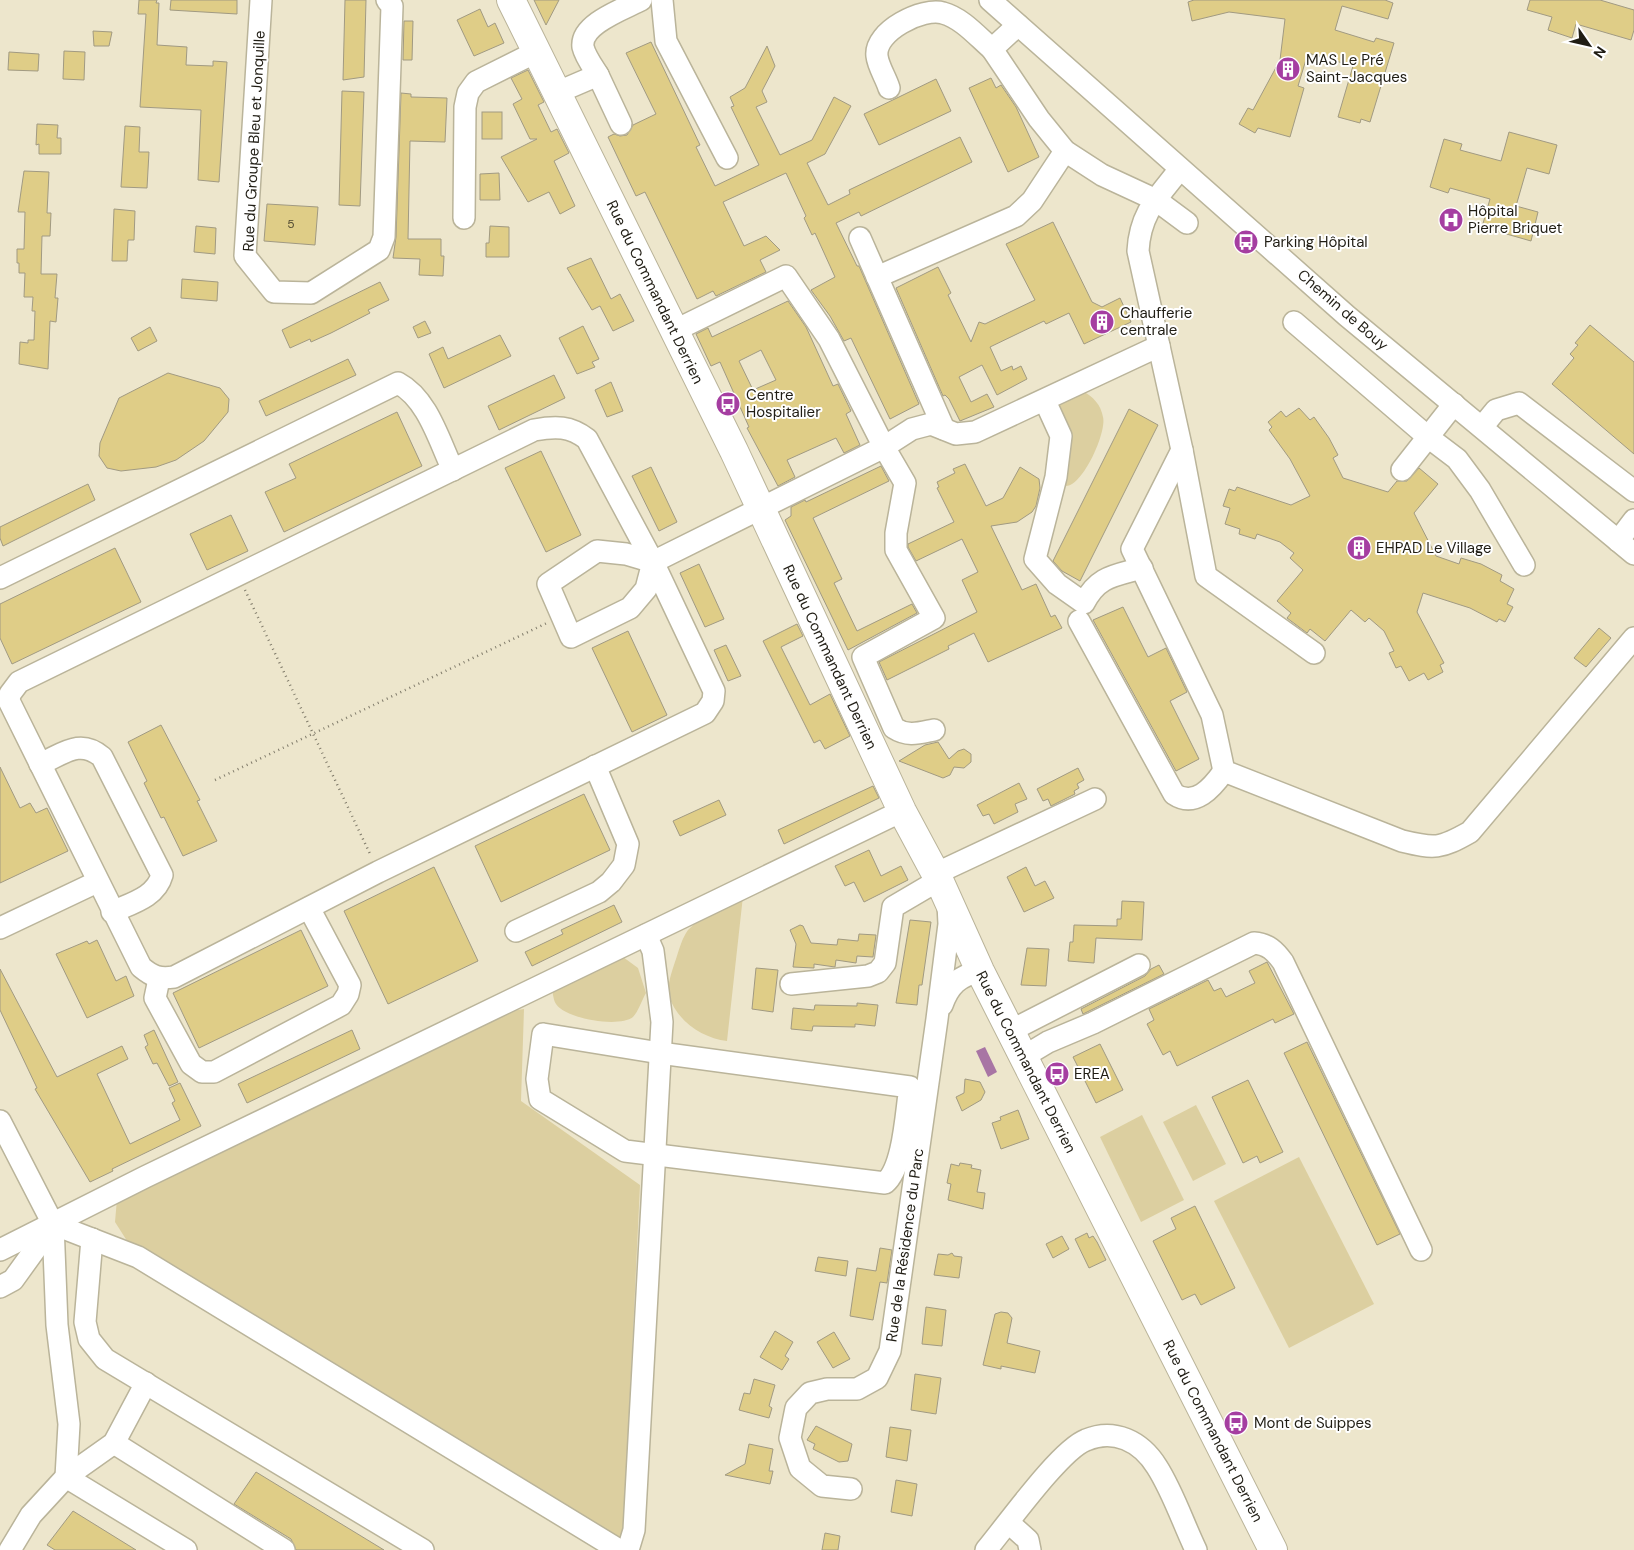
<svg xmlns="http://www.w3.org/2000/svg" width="1634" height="1550" viewBox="0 0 1634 1550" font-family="'DM Sans',sans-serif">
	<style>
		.green { fill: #dccfa0 }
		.water { fill: #a875a4 }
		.building { fill: #dfcd87; stroke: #a19a82; fill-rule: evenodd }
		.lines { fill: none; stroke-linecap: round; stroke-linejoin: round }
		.minor-casing { stroke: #bab49a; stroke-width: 24 }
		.major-casing { stroke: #bab49a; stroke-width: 30 }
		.path { stroke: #817c6b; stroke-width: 2.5; stroke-dasharray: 1 4; stroke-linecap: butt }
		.minor { stroke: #fff; stroke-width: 21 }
		.major { stroke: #fff; stroke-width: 28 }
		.labels { text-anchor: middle; stroke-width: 4; stroke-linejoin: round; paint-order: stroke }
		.number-label { font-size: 12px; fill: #504931 }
		.poi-label { font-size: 15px; fill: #201d14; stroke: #fff; text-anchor: start }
		.street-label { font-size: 15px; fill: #201d14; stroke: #fff }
	</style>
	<rect width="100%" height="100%" fill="#ede6cc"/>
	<!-- green -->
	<g class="green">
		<path d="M1082,391C1093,396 1101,405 1103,417C1107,432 1083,486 1066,486L1057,406L1059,401Z"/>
		<path d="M743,896L727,1041C702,1038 677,1021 669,996C666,987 673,968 676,959C679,950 682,938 688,930C702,915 725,906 743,896Z"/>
		<path d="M623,957L638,968L646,993C642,1000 638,1012 633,1017C619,1028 566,1019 556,1004C553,1000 553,991 551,986Z"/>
		<polygon points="524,1009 521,1101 640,1185 623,1542 129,1244 115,1222 117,1199 505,1012"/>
		<polygon points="1196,1105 1226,1164 1193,1181 1163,1122"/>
		<polygon points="1142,1115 1184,1200 1141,1222 1100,1137"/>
		<polygon points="1299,1157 1374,1304 1289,1348 1214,1201"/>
	</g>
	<!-- water -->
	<polygon class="water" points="985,1047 997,1072 988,1077 976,1051"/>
	<!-- building -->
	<g class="building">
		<polygon points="139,0 157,0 156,3 159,3 157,45 187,47 186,65 213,66 213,61 227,62 219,182 198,180 201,110 140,107 146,14 138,14"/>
		<polygon points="171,0 237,0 237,14 170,10"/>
		<polygon points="345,0 366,0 364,77 343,80"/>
		<polygon points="534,0 559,0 546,25"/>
		<polygon points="1194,0 1385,0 1393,3 1388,19 1342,6 1335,30 1374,42 1376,38 1394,43 1370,122 1361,119 1360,123 1338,117 1353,66 1308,53 1298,86 1304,88 1290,137 1258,128 1255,133 1239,124 1248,108 1253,110 1280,60 1285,19 1229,12 1192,21 1188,2"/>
		<polygon points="1530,0 1600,0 1634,10 1634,30 1631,40 1576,24 1572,38 1548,30 1552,17 1527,10"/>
		<polygon points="480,9 488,27 495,23 504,43 474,56 457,20"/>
		<polygon points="404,21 413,21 412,60 403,60"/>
		<polygon points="93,31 112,32 109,46 94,46"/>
		<polygon points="651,42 700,145 696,147 715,186 759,165 731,107 734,106 730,97 745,88 767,46 775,66 762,91 767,102 756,107 780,155 812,140 834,97 851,106 825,154 807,163 828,205 850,194 849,190 960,137 972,162 861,216 859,212 836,223 857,266 859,266 919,404 890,419 851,338 844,341 830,316 811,290 835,277 815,233 812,235 804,218 806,216 786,173 723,202 744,246 766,236 780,250 760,260 766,272 716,296 713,291 697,299 645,192 636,196 608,137 614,134 620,136 627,135 633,125 656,114 626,53"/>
		<polygon points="64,51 85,52 84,80 63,79"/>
		<polygon points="9,52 39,54 38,71 8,70"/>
		<polygon points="528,70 544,102 538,105 551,132 557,129 569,153 554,161 575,206 560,214 549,192 528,202 501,157 537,139 530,139 513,104 522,99 511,78"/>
		<polygon points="991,78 996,88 1001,85 1016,107 1039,157 1008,172 969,88"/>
		<polygon points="936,79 951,111 879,145 864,114"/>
		<polygon points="342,91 364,92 360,206 339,205"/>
		<polygon points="401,93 411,94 411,97 447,98 445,142 410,141 408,239 441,239 441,256 444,256 443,276 419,275 420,259 393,258 396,237"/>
		<rect x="482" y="112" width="20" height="27"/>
		<polygon points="37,124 58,125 57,138 61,138 61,154 39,154 39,144 36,145"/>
		<polygon points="125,126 140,127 139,152 149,152 147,188 121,187"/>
		<polygon points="1509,132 1557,145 1549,174 1527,168 1516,206 1538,212 1531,241 1482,227 1490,199 1450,188 1448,193 1430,187 1444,139 1462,144 1460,150 1501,161"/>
		<polygon points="24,171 49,172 47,213 51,213 50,236 42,236 41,274 57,274 55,298 58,298 56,322 50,321 48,369 19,364 20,342 28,343 28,340 34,340 35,311 32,311 33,297 24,297 25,273 19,273 19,263 17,263 17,249 24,249 25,212 18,212"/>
		<polygon points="499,173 500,200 480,200 480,174"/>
		<polygon points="267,204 318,207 315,245 264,241"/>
		<polygon points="114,209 135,211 134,240 128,240 127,261 112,261"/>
		<polygon points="1053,222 1092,302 1102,307 1120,298 1131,322 1084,344 1069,313 1046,324 1044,321 990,347 1001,371 1012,366 1013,370 1021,366 1027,379 997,395 982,365 959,377 971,402 987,394 994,407 960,421 949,399 945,395 943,396 896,288 938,267 951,293 948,295 971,342 979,322 985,324 1035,300 1006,244"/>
		<polygon points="196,226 216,228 215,254 194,252"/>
		<polygon points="490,226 509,227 509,257 486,257 486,243 489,243"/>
		<polygon points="591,258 611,299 620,294 634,321 613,331 600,306 592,310 567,268"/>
		<polygon points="182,279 218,282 217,301 181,298"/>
		<polygon points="380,282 389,300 368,310 370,313 331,333 311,342 310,339 290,348 282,330"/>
		<path d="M788,301L806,327L833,386L838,384L851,411L846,414L860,445L844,453L836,438L787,460L795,477L778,486L747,428L749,427L720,362L711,366L696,334L708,328L712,337ZM761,350L776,380L753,390L739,361Z"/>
		<polygon points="425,321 431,333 418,338 413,327"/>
		<polygon points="1590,325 1634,362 1634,454 1552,384 1574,358 1570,354 1578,345 1575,343"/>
		<polygon points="583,326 599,359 592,362 595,367 577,374 559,338"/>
		<polygon points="150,327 157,341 138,351 131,338"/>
		<polygon points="500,335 511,356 444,388 429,354 443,347 448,359"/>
		<polygon points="348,359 356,375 266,416 259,401"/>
		<polygon points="168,373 220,388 229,399 228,412 204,441 176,460 156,467 121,471 107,468 99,456 100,443 119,398"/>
		<polygon points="554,375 565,398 499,430 488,406"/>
		<polygon points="611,382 623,411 607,417 595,390"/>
		<polygon points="1299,408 1310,420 1314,417 1329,438 1338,455 1333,458 1343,478 1388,492 1397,481 1407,481 1419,468 1438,484 1414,513 1436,556 1459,564 1461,558 1481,564 1502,575 1500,581 1514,589 1507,604 1513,607 1505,622 1499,619 1497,622 1470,608 1423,593 1417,612 1444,663 1440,665 1443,672 1428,680 1424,673 1409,681 1401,666 1396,668 1389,653 1394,651 1384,631 1369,618 1365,622 1351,610 1325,641 1310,629 1307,633 1287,618 1291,613 1277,601 1303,570 1290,558 1294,553 1280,542 1257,534 1255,539 1239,534 1240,529 1225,524 1230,508 1223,506 1229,489 1235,491 1237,487 1291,505 1310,496 1290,459 1269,430 1272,427 1268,422 1281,411 1286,417"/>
		<polygon points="1129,409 1158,425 1080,581 1062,571 1053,561"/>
		<polygon points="397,412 422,466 284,532 265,492 296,478 289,464"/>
		<polygon points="541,451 581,535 546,552 505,468"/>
		<polygon points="965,464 986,506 1003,498 1020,467 1039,479 1040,488 1036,506 1032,512 1017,522 991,526 1022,590 1036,584 1051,617 1055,615 1062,628 988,662 974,633 948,646 949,649 887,680 879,662 977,612 962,580 978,572 962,539 916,561 908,547 908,544 954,522 937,488 939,487 937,482 955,473 953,469"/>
		<polygon points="881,466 889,481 813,518 842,579 834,583 857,631 912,604 917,613 848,650 785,520 791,516 791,507 805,500 806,502"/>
		<polygon points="651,467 677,522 659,531 632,476"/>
		<polygon points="88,484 95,500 3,546 0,538 0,527"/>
		<polygon points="231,515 248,551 207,570 190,534"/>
		<polygon points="115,548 141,602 12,664 0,638 0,604"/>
		<polygon points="699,564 724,619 705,627 680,573"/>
		<polygon points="1123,607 1148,657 1166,648 1187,692 1170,701 1199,759 1176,771 1093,620"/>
		<polygon points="797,624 803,636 781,647 810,705 830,694 850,736 825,749 820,740 814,743 763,641"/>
		<polygon points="1599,628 1611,638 1586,667 1574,658"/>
		<polygon points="628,631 667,715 632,732 592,648"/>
		<polygon points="726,645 741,676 728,681 714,650"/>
		<polygon points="161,725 200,800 197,801 217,841 183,856 164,817 161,818 144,783 147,781 128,742"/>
		<polygon points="938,742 949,759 958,751 964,749 971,754 971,762 964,768 954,767 950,775 943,778 899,761 925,745"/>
		<polygon points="0,767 20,808 30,803 36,813 47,808 68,851 0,883"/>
		<polygon points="1078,768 1084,780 1077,784 1079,788 1074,791 1075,794 1051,806 1048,799 1043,801 1037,789"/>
		<polygon points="1019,783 1027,799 1015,804 1018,812 994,824 989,814 983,816 977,805"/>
		<polygon points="873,786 879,798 784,844 778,830"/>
		<polygon points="584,794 610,850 501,902 475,846"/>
		<polygon points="719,800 726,815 680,836 673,821"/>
		<polygon points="869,850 881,876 901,866 908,880 864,902 854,882 845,886 835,866"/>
		<polygon points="434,867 478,961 388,1004 344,911"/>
		<polygon points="1026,867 1035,886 1045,881 1054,898 1024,912 1007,877"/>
		<polygon points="1122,901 1144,902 1142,940 1096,938 1094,963 1068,961 1070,942 1073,942 1074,925 1117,926 1117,919 1121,919"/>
		<polygon points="614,905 622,922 532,966 525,952 563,934 561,930"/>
		<polygon points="910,920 931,922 922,985 919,985 917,1005 896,1003"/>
		<polygon points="800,925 803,926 811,943 837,945 838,939 858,941 859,934 876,935 873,957 857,956 856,963 836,960 835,967 814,964 814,968 793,967 796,944 790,930"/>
		<polygon points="301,930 328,986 199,1048 173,993"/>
		<polygon points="97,940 116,981 126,976 134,996 87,1018 56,954 87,941 89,944"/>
		<polygon points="1027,948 1049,949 1046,986 1021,985"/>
		<polygon points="1267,962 1294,1014 1275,1023 1273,1019 1177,1066 1170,1051 1163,1055 1147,1024 1154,1020 1149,1009 1208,980 1214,991 1221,988 1226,997 1255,983 1249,971"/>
		<polygon points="1159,965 1164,974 1083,1014 1081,1009 1145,976 1151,969"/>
		<polygon points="756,968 778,970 773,1012 752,1009"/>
		<polygon points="0,969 57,1077 122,1046 128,1059 97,1074 130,1144 180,1120 172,1103 175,1101 169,1088 180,1083 201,1126 112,1169 113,1171 90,1182 35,1089 37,1088 0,1010"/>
		<polygon points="857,1003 878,1005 875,1026 855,1024 855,1027 813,1026 812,1031 791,1029 793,1008 814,1010 815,1005 857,1006"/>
		<polygon points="154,1030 178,1082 169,1086 157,1063 153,1064 145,1047 148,1045 144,1035"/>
		<polygon points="352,1030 360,1049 247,1103 238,1084"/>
		<polygon points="1307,1042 1400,1234 1377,1245 1284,1053"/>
		<polygon points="1100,1044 1123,1090 1096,1103 1073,1057"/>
		<polygon points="965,1079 980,1082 985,1092 981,1100 962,1111 956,1097 964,1093"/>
		<polygon points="1248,1080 1283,1152 1260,1163 1257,1156 1243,1163 1212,1097"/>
		<polygon points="1018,1110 1029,1139 1001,1149 992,1123 1001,1120 1000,1117"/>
		<polygon points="960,1163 972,1165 971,1168 981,1170 977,1192 985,1193 983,1209 948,1200 951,1184 947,1183 951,1164 959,1166"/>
		<polygon points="1195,1206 1235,1288 1201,1305 1195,1294 1182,1300 1153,1241 1176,1229 1171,1218"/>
		<polygon points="1087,1233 1089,1238 1093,1236 1097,1242 1106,1260 1089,1268 1075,1239"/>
		<polygon points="1062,1236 1069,1249 1053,1258 1046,1244"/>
		<polygon points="880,1248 892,1250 887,1283 880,1282 873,1320 850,1316 857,1268 876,1271"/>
		<polygon points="952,1253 954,1256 962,1257 959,1278 934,1275 938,1254 948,1255"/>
		<polygon points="818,1257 848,1261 846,1276 815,1271"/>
		<polygon points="926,1307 946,1310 942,1346 922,1344"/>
		<polygon points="1001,1312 1008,1313 1012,1318 1007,1343 1040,1351 1035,1373 1001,1366 1001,1369 983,1365 995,1314"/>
		<polygon points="775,1331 793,1342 785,1356 789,1359 782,1370 760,1357"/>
		<polygon points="834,1332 850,1359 833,1368 817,1342"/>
		<polygon points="915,1374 941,1378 936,1414 911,1410"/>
		<polygon points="754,1379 775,1385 769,1406 772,1408 769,1418 739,1410 744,1393 750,1394"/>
		<polygon points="816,1426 852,1444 848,1461 839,1462 813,1449 815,1444 807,1440"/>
		<polygon points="890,1427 911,1430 907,1461 886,1457"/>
		<polygon points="749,1444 773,1449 769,1471 773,1471 770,1484 725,1475 745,1464"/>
		<polygon points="256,1472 384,1550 296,1550 291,1539 234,1504"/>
		<polygon points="896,1480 917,1484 912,1516 891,1512"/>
		<polygon points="73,1511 136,1550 55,1550 47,1545"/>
		<polygon points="825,1533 840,1536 838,1550 822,1550"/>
	</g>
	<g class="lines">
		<defs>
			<g id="minor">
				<polyline points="261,0 245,256 274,292 311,293 379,250 384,237 392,6 387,0"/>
				<polyline points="662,0 666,41 727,158"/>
				<polyline points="990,0 1347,316 1634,554"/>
				<polyline points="1018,25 992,49 1039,119 1065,151 1102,175 1156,200 1187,223"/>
				<polyline points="598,75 621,124"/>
				<path d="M889,88C886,78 878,66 877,56C874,31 923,7 943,13C962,18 978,37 992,49"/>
				<path d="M556,93L598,75C593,67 585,56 583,47C580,24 624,9 641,0"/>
				<path d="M1180,169C1158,197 1140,213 1138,251L1182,450L1206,576L1314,653"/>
				<polyline points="464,218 465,107 468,93 476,82 536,52"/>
				<polyline points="860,238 944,429"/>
				<polyline points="877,277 1016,216 1032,201 1065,151"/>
				<polyline points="1294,322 1428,437 1457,459 1480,490 1524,565"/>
				<path d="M684,326L786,276L829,339L884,447L905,483L896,533V550L934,618L863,657L894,728C908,737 919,733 934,730"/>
				<path d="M1045,401L1061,436L1056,477L1035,559L1057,584L1084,603C1098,576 1114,576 1142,568"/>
				<polyline points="1482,427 1496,410 1519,403 1634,491"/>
				<path d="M1182,450L1132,549L1212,715L1224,771L1402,841C1435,849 1440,849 1470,832L1634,638"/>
				<polyline points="1402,470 1454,404"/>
				<polyline points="1618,541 1634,520"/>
				<path d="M653,562L587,439C570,426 556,426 534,430L19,682L10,694L9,701L141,967C153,977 159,979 174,977L378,872L705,713L713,701L714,691L653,562L626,554L597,551L548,584L571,637L630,608L646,589L653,562L884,447L912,429L931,424L956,434L975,432L1159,346"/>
				<path d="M0,578L398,383C428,399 439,441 453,470"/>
				<path d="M1079,621L1174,794C1195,808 1212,788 1224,771"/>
				<path d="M40,764C63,754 80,738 102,757L162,875C156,897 132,903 112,912"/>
				<polyline points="935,874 1095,799"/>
				<polyline points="0,928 97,882"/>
				<polyline points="516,931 599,892 611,882 624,865 628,844 595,766"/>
				<polyline points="159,979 155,998 191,1064 202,1072 214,1072 341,1005 348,994 350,985 309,908"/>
				<polyline points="791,984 868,976 878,972 885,963 893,907 939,880"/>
				<path d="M942,1005C949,985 959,976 980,971"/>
				<polyline points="1010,1031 1139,965"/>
				<path d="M543,1034L660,1053L910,1087C906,1111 904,1167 885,1183L625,1151L540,1099L537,1079Z"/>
				<path d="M1023,1057L1048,1042L1093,1023L1254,943C1268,944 1275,951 1283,962L1421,1250"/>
				<polyline points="0,1121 53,1224 57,1325 69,1424 66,1477 186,1550"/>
				<polyline points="53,1224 138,1257 619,1550"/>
				<polyline points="92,1239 85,1322 89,1339 105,1359 423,1550"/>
				<polyline points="0,1250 145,1177 902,811"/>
				<polyline points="0,1287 13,1280 52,1226"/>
				<polyline points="114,1443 284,1550"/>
				<polyline points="851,1489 822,1486 800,1468 790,1438 796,1408 810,1393 827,1389 857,1389 877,1378 890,1351 937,1019 949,924 948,904"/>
				<polyline points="1009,1523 1028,1540 1030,1550"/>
				<polyline points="10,1550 31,1515 66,1477 114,1443 146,1383"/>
				<polyline points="628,1550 634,1530 662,1022 653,951 646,935"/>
				<path d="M986,1550C1007,1525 1060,1450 1086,1440C1114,1428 1141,1441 1157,1467C1173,1492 1183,1523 1196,1550"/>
			</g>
			<polyline id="major" points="511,0 734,451 902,811 939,880 980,971 1273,1550"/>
		</defs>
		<!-- minor casing -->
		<use href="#minor" class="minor-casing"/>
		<!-- major casing -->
		<use href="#major" class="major-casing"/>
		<!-- path -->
		<g class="path">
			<polyline points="245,590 371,856"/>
			<polyline points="215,780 547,623"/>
		</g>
		<!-- minor -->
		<use href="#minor" class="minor"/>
		<!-- major -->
		<use href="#major" class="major"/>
	</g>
	<!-- icons -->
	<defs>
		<symbol id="building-disc" viewBox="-11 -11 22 22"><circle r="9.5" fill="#a53ea1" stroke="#fff"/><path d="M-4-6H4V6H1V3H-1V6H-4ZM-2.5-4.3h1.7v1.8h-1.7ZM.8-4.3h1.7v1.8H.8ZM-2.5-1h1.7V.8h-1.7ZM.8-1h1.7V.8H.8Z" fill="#fff"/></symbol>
		<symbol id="hospital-disc" viewBox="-11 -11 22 22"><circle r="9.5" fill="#a53ea1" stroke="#fff"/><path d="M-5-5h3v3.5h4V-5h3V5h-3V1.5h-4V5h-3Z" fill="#fff"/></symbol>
		<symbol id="bus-disc" viewBox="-11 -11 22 22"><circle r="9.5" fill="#a53ea1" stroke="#fff"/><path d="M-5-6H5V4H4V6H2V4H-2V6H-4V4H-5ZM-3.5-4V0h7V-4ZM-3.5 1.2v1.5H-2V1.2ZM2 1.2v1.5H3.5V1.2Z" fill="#fff"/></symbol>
	</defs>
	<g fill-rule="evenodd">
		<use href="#building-disc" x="1274" y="55" width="28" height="28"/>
		<use href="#hospital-disc" x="1437" y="206" width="28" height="28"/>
		<use href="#bus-disc" x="1232" y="228" width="28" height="28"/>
		<use href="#building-disc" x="1088" y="308" width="28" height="28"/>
		<use href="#bus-disc" x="714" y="390" width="28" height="28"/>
		<use href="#building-disc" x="1345" y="534" width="28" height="28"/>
		<use href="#bus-disc" x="1043" y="1060" width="28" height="28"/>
		<use href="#bus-disc" x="1222" y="1409" width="28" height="28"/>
	</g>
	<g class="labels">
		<!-- number labels -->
		<g class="number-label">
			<text x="291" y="228">5</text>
		</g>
		<!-- poi labels -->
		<g class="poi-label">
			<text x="1306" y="65">MAS Le Pré<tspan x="1306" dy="17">Saint-Jacques</tspan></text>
			<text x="1468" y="216">Hôpital<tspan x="1468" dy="17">Pierre Briquet</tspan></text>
			<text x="1264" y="247">Parking Hôpital</text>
			<text x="1120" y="318">Chaufferie<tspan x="1120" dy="17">centrale</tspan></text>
			<text x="746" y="400">Centre<tspan x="746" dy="17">Hospitalier</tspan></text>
			<text x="1376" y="553">EHPAD Le Village</text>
			<text x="1074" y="1079">EREA</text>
			<text x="1254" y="1428">Mont de Suippes</text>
		</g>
		<!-- street labels -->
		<g class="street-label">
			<text transform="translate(254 141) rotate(-87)" y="5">Rue du Groupe Bleu et Jonquille</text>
			<text transform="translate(655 292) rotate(64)" y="5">Rue du Commandant Derrien</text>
			<text transform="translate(1343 310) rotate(41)" y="5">Chemin de Bouy</text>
			<text transform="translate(830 657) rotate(65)" y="5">Rue du Commandant Derrien</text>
			<text transform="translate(1026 1062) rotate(63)" y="5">Rue du Commandant Derrien</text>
			<text transform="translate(905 1245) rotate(-82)" y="5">Rue de la Résidence du Parc</text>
			<text transform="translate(1213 1431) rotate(63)" y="5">Rue du Commandant Derrien</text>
		</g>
	</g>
	<!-- north arrow -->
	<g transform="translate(1589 45) rotate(124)" stroke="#ffffff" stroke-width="4" paint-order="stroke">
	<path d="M0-4L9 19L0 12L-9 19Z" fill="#201d14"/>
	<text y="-8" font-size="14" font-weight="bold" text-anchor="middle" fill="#201d14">N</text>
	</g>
</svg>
